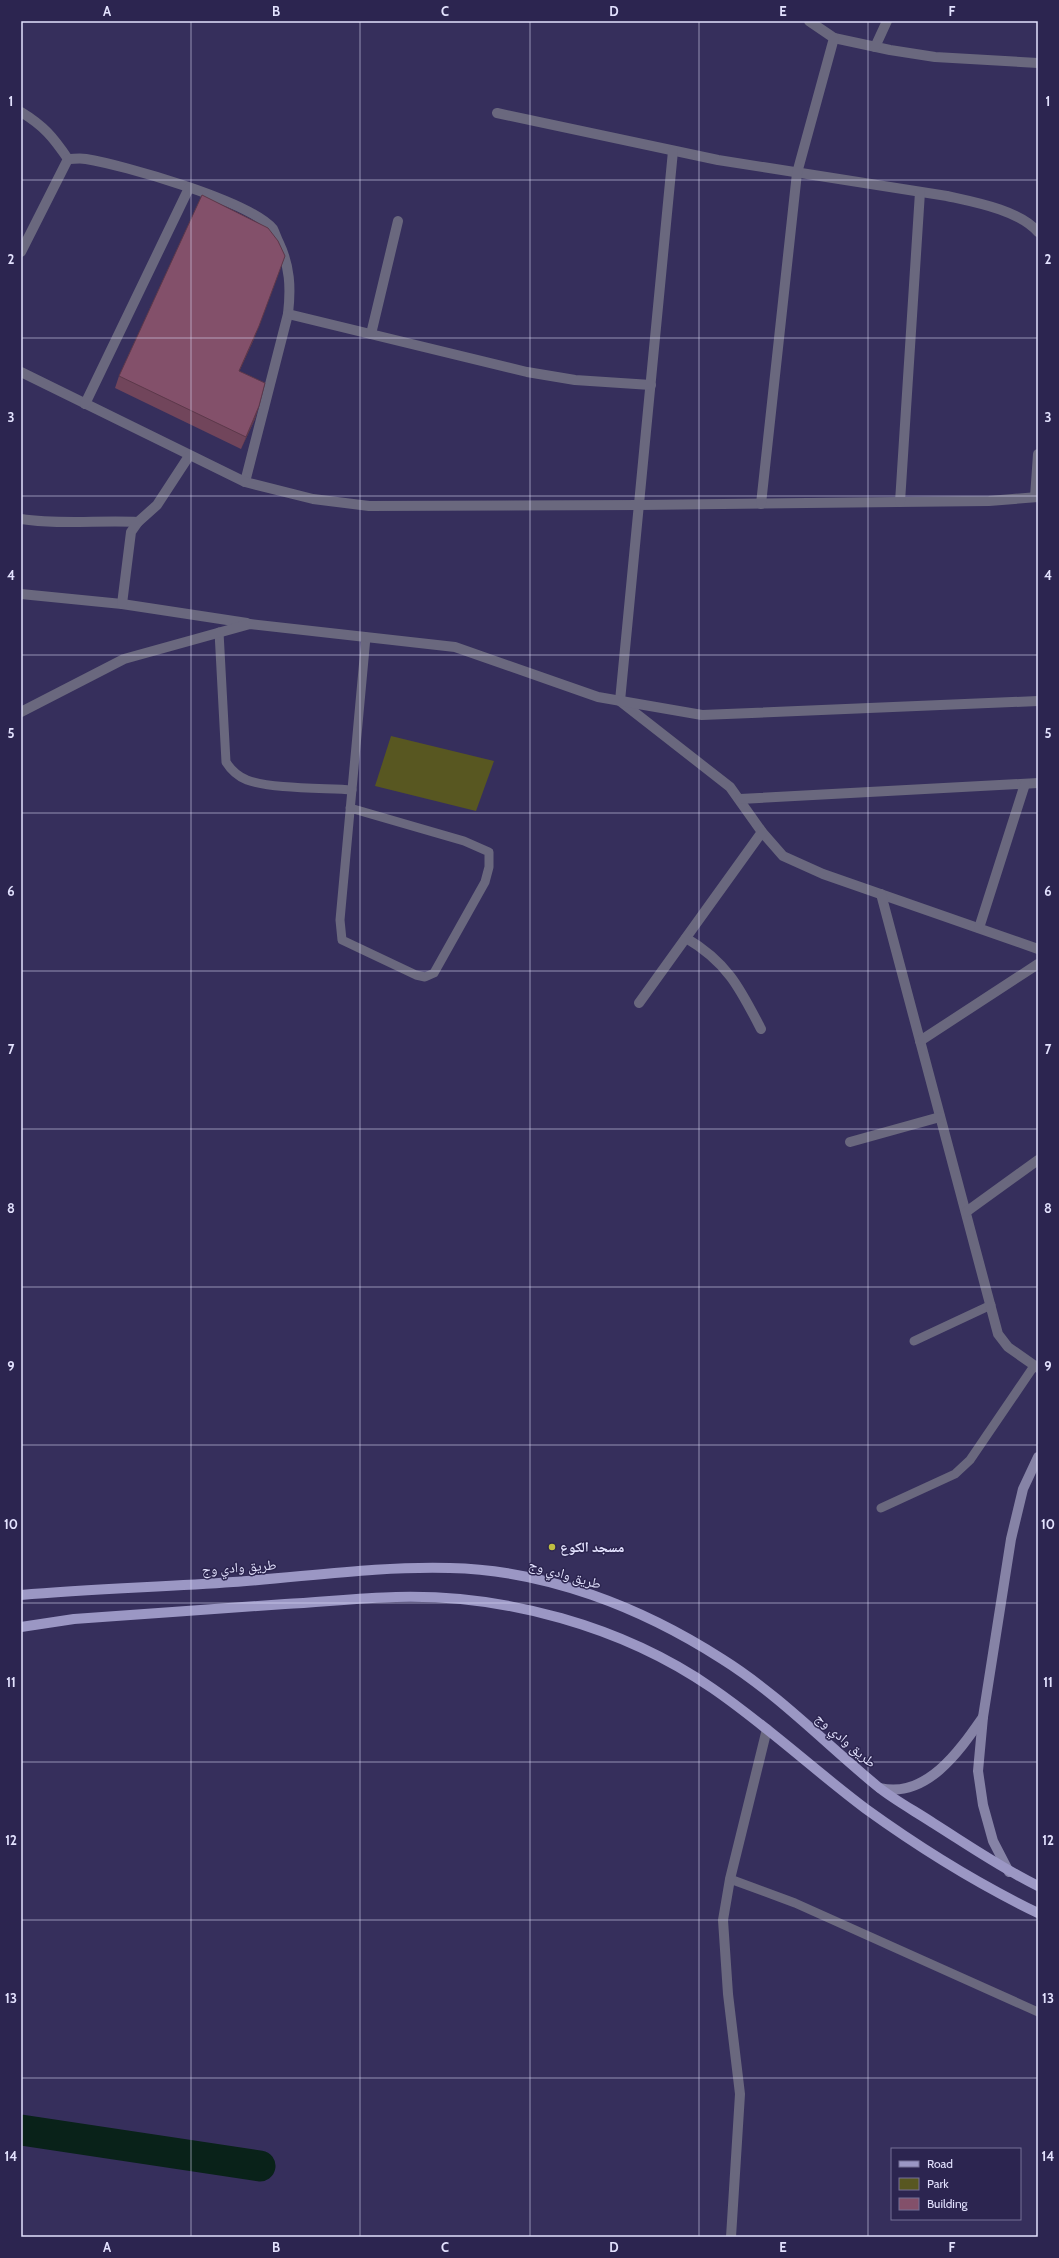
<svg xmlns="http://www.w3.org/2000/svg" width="1059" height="2258" viewBox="0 0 1059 2258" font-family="Cabin,'Noto Naskh Arabic',sans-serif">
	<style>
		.green { fill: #585721 }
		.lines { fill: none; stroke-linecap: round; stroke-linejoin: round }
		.river { stroke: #092219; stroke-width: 31 }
		.lane { stroke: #6a687e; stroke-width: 9 }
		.street { stroke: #6a687e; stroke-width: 10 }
		.secondary { stroke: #8683a6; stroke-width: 10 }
		.primary { stroke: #9b97c4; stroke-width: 10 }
		.wall { fill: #71455b }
		.shaded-wall { fill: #5c384a }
		.building { fill: #83506a; stroke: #5c384a }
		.grid { fill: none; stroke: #e3e2fe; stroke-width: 1; stroke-opacity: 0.55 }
		.poi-dot { fill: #c0be41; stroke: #2c2550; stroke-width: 1.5 }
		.labels { text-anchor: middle; stroke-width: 3; stroke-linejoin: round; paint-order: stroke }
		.poi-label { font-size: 14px; font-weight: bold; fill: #e3e2fe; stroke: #2c2550; text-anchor: start }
		.street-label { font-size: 14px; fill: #e3e2fe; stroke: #2c2550 }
		.neatline { fill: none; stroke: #e3e2fe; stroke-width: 1.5 }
		.grid-label { font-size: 13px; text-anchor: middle; font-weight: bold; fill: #e3e2fe }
	</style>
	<rect width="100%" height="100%" fill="#362f5c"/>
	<!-- green -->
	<polygon class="green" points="391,736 494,761 476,811 375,786"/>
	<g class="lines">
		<!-- river -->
		<polyline class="river" points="21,2130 260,2166"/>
		<!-- lane -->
		<g class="lane">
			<path d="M219,632L226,762C231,770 237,776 247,780C272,789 323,788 352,790"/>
			<polyline points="350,808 464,841 489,852 489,867 485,882 434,973 425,977 416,975 342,940 340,920 366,637"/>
			<polyline points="914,1341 991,1305"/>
			<polyline points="881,1508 955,1474 970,1460 1034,1366"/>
			<polyline points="730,1879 795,1903 1038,2012"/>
		</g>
		<!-- street -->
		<g class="street">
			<polyline points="834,38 890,50 935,57 1038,63"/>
			<polyline points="875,47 887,21"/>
			<path d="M21,112C44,126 53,137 68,159"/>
			<path d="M497,113L718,160L947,196C974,202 1019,210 1038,232"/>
			<polyline points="673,151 620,701 730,787 762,832 783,856 823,874 1038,949"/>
			<path d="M21,252L68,159C74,159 80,158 86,159C123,165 250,201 273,229C275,233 277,239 279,243C290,266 291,288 288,314L245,482"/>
			<polyline points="288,314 527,372 575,380 651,385"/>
			<polyline points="371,334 398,221"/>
			<polyline points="21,372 245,482 313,499 369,506 640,505 989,501 1038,497"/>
			<polyline points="85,404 189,188"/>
			<polyline points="1035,497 1038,454"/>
			<polyline points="900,502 920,192"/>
			<polyline points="761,504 797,173 834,38 809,21"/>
			<path d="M21,519C60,525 99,520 138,522"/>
			<polyline points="21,594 122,604 247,623"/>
			<polyline points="122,604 131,532 138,522 157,505 189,456"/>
			<polyline points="21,712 124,659 250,624 455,647 598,697 702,715 1038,701"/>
			<polyline points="740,799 1038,783"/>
			<polyline points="881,894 998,1334 1008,1347 1038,1368"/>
			<polyline points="979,928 1025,784"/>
			<path d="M686,938C727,962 740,988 761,1029"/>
			<polyline points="639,1003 762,832"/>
			<polyline points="920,1041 1038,964"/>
			<polyline points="850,1142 940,1117"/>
			<polyline points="966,1212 1038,1160"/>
			<polyline points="731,2237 740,2094 728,1994 723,1920 730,1879 767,1729"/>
		</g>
		<!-- secondary -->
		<g class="secondary">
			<path d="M880,1788C927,1799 960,1750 983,1717"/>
			<polyline points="1009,1872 993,1841 983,1805 978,1771 983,1717 1011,1539 1023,1489 1038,1457"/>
		</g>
		<!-- primary -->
		<g class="primary">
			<path d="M21,1595C91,1589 162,1587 233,1582C305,1577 377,1566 450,1568C546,1570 641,1607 722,1659C778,1694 826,1744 877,1786C894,1800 915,1811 933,1823C968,1845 1001,1868 1038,1886"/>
			<path d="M21,1627L74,1619C144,1614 215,1609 285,1604C322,1602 359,1598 396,1597C505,1594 622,1626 712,1688C766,1725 814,1770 866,1809C920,1848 978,1884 1038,1913"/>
		</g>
	</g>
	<!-- wall -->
	<polygon class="wall" points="254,339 239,371 259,406 255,419 241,449 115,388 119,376"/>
	<!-- shaded-wall -->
	<g class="shaded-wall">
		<polygon points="285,256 254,339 234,383 239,371"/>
		<polygon points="259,406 255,419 241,449 246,437"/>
	</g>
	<!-- building -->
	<polygon class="building" points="202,195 268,228 278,241 285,256 259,326 239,371 265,383 259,406 246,437 119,376"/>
	<!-- grid -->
	<path class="grid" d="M191,21V2237M360,21V2237M530,21V2237M699,21V2237M868,21V2237M21,180H1038M21,338H1038M21,496H1038M21,655H1038M21,813H1038M21,971H1038M21,1129H1038M21,1287H1038M21,1445H1038M21,1603H1038M21,1762H1038M21,1920H1038M21,2078H1038"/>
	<!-- markers -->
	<circle class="poi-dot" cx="552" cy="1547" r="4"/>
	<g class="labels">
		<!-- poi labels -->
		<g class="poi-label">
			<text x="560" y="1552">مسجد الكوع</text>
		</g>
		<!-- street labels -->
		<g class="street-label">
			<text transform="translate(239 1567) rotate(-4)" y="5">طريق وادي وج</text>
			<text transform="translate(565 1574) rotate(16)" y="5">طريق وادي وج</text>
			<text transform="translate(846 1740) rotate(41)" y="5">طريق وادي وج</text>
		</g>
	</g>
	<!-- border -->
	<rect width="1059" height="2258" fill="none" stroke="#2c2550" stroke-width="44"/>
	<!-- legend -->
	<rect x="891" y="2148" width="130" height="72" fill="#2c2550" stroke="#757196"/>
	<rect x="899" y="2161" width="20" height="6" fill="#9b97c4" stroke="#757196"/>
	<text x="927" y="2168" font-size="12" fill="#e3e2fe">Road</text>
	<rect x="899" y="2178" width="20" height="12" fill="#585721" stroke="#757196"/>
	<text x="927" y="2188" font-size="12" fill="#e3e2fe">Park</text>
	<rect x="899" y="2198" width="20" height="12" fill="#83506a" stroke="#757196"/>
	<text x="927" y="2208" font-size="12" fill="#e3e2fe">Building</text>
	<rect x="22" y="22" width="1015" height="2214" class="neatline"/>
	<g class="grid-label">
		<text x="107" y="16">A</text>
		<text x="276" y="16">B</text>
		<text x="445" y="16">C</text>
		<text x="614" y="16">D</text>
		<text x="783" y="16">E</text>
		<text x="952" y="16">F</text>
		<text x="11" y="106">1</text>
		<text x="1048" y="106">1</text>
		<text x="11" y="264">2</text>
		<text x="1048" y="264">2</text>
		<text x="11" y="422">3</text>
		<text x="1048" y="422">3</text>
		<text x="11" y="580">4</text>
		<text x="1048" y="580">4</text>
		<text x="11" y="738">5</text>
		<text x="1048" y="738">5</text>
		<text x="11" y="896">6</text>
		<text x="1048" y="896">6</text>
		<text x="11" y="1054">7</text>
		<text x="1048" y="1054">7</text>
		<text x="11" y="1213">8</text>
		<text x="1048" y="1213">8</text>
		<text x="11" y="1371">9</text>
		<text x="1048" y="1371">9</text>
		<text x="11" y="1529">10</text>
		<text x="1048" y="1529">10</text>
		<text x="11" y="1687">11</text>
		<text x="1048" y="1687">11</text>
		<text x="11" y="1845">12</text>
		<text x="1048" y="1845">12</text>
		<text x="11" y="2003">13</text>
		<text x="1048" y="2003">13</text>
		<text x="11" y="2161">14</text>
		<text x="1048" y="2161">14</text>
		<text x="107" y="2252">A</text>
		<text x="276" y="2252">B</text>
		<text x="445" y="2252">C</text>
		<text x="614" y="2252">D</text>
		<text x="783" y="2252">E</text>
		<text x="952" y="2252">F</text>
	</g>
</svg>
